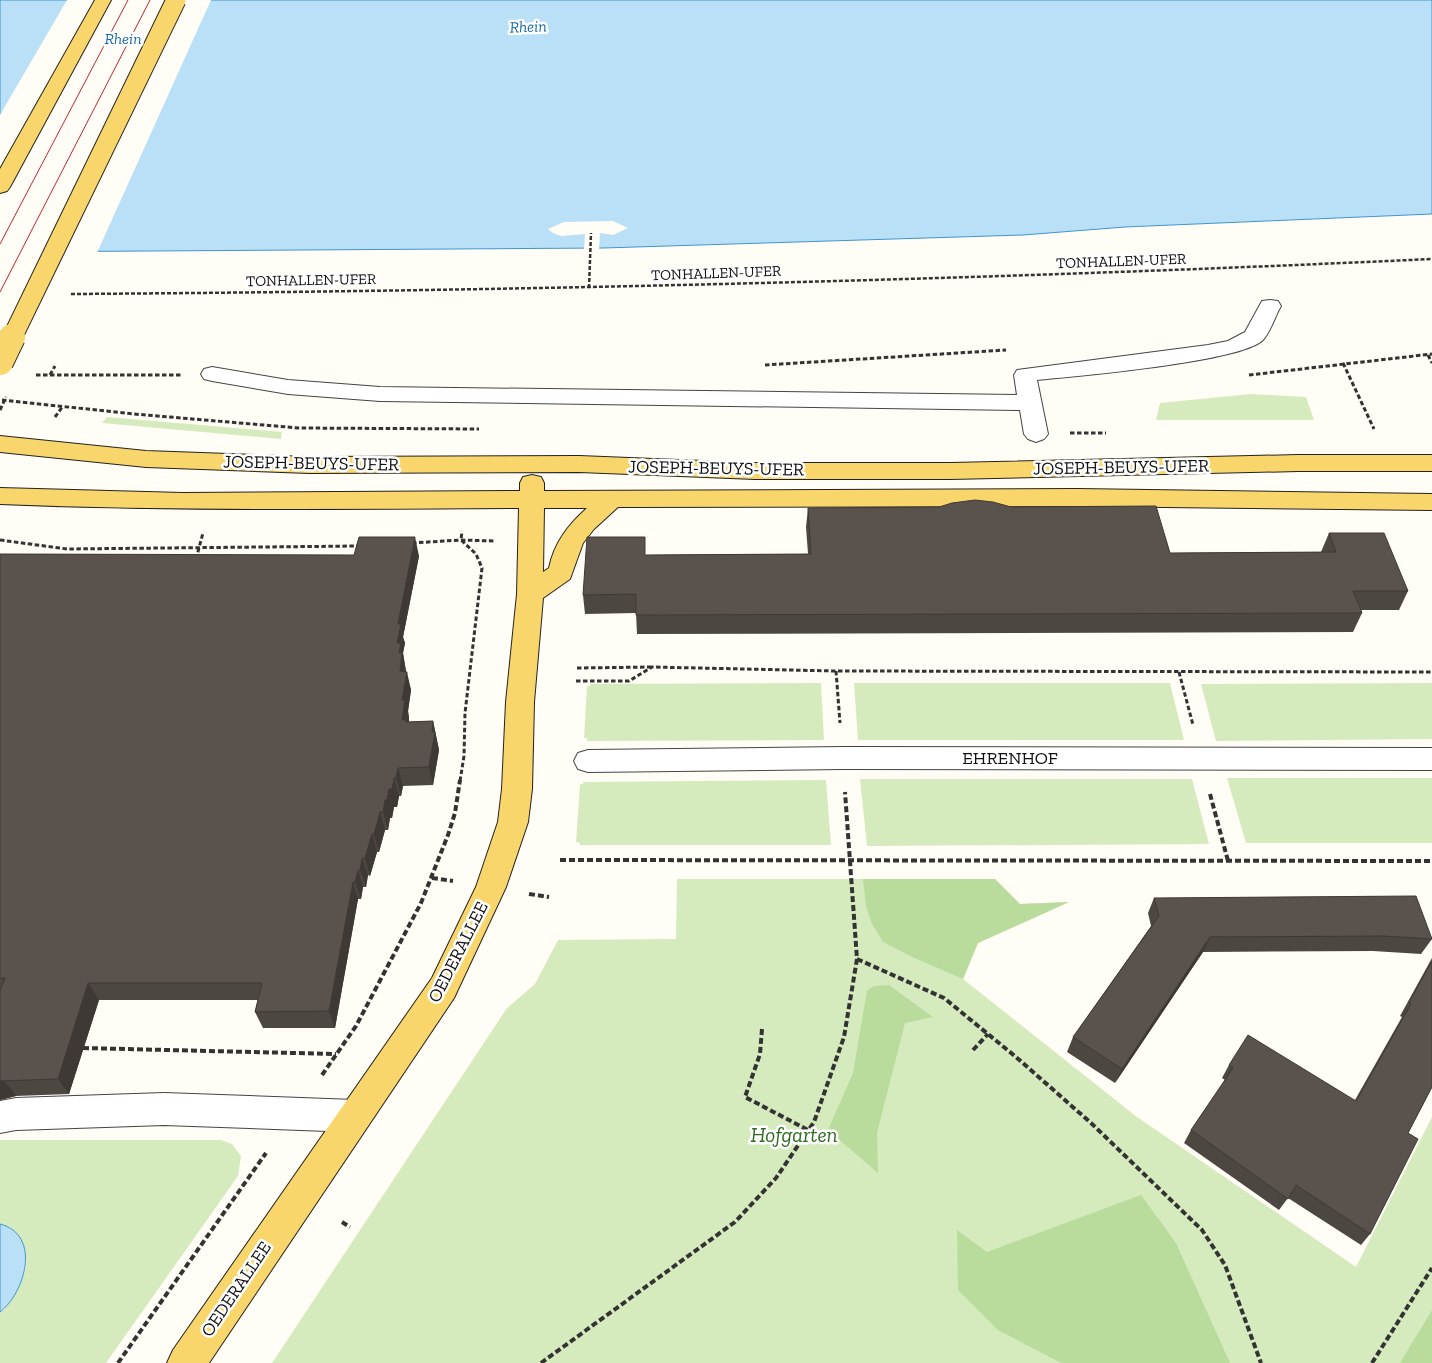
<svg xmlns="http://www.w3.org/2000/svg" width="1432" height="1363" viewBox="0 0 1432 1363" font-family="'Zilla Slab',serif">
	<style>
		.green { fill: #d5ebbd }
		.forest { fill: #b9dc9c }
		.water { fill: #b9e0f7; stroke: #3f96cf }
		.pier { fill: #fffdf5 }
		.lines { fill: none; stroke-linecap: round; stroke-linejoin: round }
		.minor-casing { stroke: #444; stroke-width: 2 }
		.major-casing { stroke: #222; stroke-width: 2 }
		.path-far2 { stroke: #333; stroke-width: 2.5; stroke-dasharray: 4 2; stroke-linecap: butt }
		.path-far1 { stroke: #333; stroke-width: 3; stroke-dasharray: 4.5 2.5; stroke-linecap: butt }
		.path { stroke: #333; stroke-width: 4; stroke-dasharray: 6 3; stroke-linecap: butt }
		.minor { fill: #fff; fill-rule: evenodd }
		.major { fill: #f9d66b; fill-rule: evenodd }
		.tram { stroke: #c4262e; stroke-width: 1 }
		.major-bridge-far1-casing { stroke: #222; stroke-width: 21; stroke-linecap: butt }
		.major-bridge-casing { stroke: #222; stroke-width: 28; stroke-linecap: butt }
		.path-bridge { stroke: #333; stroke-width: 3; stroke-dasharray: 4.5 2.5; stroke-linecap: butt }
		.major-bridge-far1 { stroke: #f9d66b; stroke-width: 19 }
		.major-bridge { stroke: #f9d66b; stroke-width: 26 }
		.wall { fill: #4d4742 }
		.shaded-wall { fill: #3f3936 }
		.building { fill: #5a524d; stroke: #3f3936 }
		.labels { text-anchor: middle; stroke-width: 5; stroke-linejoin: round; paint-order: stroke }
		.far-street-label { font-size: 15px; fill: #111; stroke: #fff }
		.far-water-label { font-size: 16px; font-style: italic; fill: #1768a6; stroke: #fff }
		.street-label { font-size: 18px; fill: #111; stroke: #fff }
		.near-park-label { font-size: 21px; font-style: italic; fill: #2f6b1f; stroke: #fff }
	</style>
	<rect width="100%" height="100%" fill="#fffdf5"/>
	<!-- green -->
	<g class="green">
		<polygon points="1251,394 1306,397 1314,420 1156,420 1160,403"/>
		<polygon points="107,417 282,432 281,439 102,423"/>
		<polygon points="821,683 824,740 587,741 587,738 584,738 587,686 590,686 590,684"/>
		<polygon points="854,683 1170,683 1184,740 858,740"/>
		<polygon points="1432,683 1432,739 1216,741 1201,684"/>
		<polygon points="1227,778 1432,778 1432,843 1246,843"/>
		<polygon points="860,779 1192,779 1209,844 867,846"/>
		<polygon points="826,780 831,845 580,845 580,843 576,842 580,784 583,784 583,782"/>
		<polygon points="677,879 995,879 1020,904 1069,902 978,943 963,979 1137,1117 1356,1267 1432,1117 1432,1363 272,1363 507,1008 535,984 558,940 676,939"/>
		<path d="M0,1140H221L232,1144L241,1156L238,1176L106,1363H0V1312L5,1309C11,1297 22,1283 25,1271C30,1252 19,1229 0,1224Z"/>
	</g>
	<!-- forest -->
	<g class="forest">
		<polygon points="863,879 995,879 1020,904 1069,902 978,943 963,979 912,957 883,942 872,924 866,906"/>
		<polygon points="889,985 933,1017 905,1023 877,1133 878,1173 828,1130 853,1073 867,991 874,986"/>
		<polygon points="1141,1195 1176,1243 1230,1363 1061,1363 998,1330 958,1290 957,1230 987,1252"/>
		<polygon points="1432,1310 1432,1363 1400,1363"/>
	</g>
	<!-- water -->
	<g class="water">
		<polygon points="0,0 1432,0 1432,214 1125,227 1023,235 603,248 0,252"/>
		<path d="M0,1224C42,1235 25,1293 0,1312Z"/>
	</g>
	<!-- pier -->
	<g class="pier">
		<polygon points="67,0 211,0 96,255 0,255 0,115"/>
		<polygon points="613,221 628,228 613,235 600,233 599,250 584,250 585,234 561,236 553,233 548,229 564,222"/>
	</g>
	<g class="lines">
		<defs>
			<g id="minor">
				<path d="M1270,300L1278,301L1281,306C1275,316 1271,331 1263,340C1241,362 1077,376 1037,380L1048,434L1044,439L1036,442L1028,439L1024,434L1020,410L380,401L288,394L212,381L204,379L201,374L204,369L212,367L288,380L380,387L1017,395L1014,375L1017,370L1208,345L1228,341L1245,332L1262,301Z"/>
				<polygon points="843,747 1432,748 1432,770 843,769 588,772 578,769 574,761 578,753 588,750"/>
				<polygon points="164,1093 355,1100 367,1105 372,1116 367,1127 355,1132 164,1125 16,1130 0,1133 0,1101 16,1098"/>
			</g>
			<g id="major">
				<polygon points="95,0 111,0 10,187 7,191 0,193 0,169"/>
				<polygon points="0,436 146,451 309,457 579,456 755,463 950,463 1298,455 1432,455 1432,471 1298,471 950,479 755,479 579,472 309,473 146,467 0,452"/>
				<path d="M532,475L541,477L544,483V491L1078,489L1432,494V510L1078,506L618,507L594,529L583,543L570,579L543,598L534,702L532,789L528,822L506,887L454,998L209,1363H167L173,1350L432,978L476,887L498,822L502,789L506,702L517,594L519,508C346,509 173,511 0,504V488L183,493L520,491V483L523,477ZM544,508H587C568,525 554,543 549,568L543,572Z"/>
			</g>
		</defs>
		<!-- minor casing -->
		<use href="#minor" class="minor-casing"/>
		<!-- major casing -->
		<use href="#major" class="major-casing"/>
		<!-- path-far2 -->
		<g class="path-far2">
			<polyline points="589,288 591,233"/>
			<path d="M71,294C525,291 978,280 1432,259"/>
		</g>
		<!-- path-far1 -->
		<g class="path-far1">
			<polyline points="1428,355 1432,363"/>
			<polyline points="1343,363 1374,429"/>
			<polyline points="765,365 1006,350"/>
			<polyline points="36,375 182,375"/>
			<polyline points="50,375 55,366"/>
			<polyline points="1249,375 1432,354"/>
			<polyline points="2,400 134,414 299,428 479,429"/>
			<polyline points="55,417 63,406"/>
			<polyline points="1070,433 1106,433"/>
			<polyline points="0,540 67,549 359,546"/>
			<polyline points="412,543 461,540 494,541"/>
			<polyline points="196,559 203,533"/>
			<polyline points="577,668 652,667"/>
			<polyline points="836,671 840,723"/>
			<polyline points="1179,672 1193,725"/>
			<polyline points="576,681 629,681 652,667 836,671 1432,672"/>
			<polyline points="460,781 464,756 465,713 482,568 476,554 461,540 462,531"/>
		</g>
		<!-- path -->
		<g class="path">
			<polyline points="1210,794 1228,861"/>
			<polyline points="560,860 1432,861"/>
			<polyline points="432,878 453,881"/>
			<polyline points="529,894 549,897"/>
			<polyline points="857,959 944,998 1016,1057 1091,1123 1202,1230 1225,1265 1261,1363"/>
			<polyline points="762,1029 760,1054 745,1097 808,1130"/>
			<polyline points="83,1048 336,1054"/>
			<polyline points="973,1050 988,1034"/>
			<polyline points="322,1075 356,1026 421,903 448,835 455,813 460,780"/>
			<polyline points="342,1222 350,1227"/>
			<polyline points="118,1363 266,1153"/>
			<polyline points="541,1363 735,1222 776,1178 814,1122 844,1037 857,959 845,792"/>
			<polyline points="1372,1363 1432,1268"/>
		</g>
		<!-- minor -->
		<use href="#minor" class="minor"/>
		<!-- major -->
		<use href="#major" class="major"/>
		<!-- tram -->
		<g class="tram">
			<polyline points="0,244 128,0"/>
			<polyline points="0,292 150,0"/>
		</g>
		<defs>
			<polyline id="major-bridge-far1" points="12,338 176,0"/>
			<polyline id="major-bridge" points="0,362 12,337"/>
		</defs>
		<!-- major-bridge-far1 casing -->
		<use href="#major-bridge-far1" class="major-bridge-far1-casing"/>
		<!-- major-bridge casing -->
		<use href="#major-bridge" class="major-bridge-casing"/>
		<!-- path-bridge -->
		<polyline class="path-bridge" points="0,410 6,397"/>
		<!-- major-bridge-far1 -->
		<use href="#major-bridge-far1" class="major-bridge-far1"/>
		<!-- major-bridge -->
		<use href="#major-bridge" class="major-bridge"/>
	</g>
	<!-- wall -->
	<g class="wall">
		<polygon points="808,508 1170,553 1321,552 1329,533 1408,591 1399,610 1361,610 1362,613 1353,632 637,634 636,613 585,614 583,595 646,555 808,554 806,527"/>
		<polygon points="0,554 419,556 403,637 405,643 403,653 406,672 411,690 408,711 409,718 409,722 433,721 439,750 433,785 403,786 401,796 399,796 397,807 394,807 392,818 390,818 388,830 385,830 379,852 377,852 370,876 368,875 366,887 363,887 361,899 358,899 335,1028 263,1028 255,1012 258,1000 99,1000 69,1094 16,1096 0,1100"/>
		<polygon points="1154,898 1432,939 1421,954 1373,951 1203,952 1115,1083 1067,1052 1073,1037 1151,926 1148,913"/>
		<polygon points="1432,958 1432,1087 1408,1133 1370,1234 1361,1245 1288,1198 1279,1210 1184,1143 1191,1130 1225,1080 1222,1078 1229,1065 1355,1100 1402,1017 1400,1016"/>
	</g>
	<!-- shaded-wall -->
	<g class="shaded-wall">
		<polygon points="415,537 419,556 403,637 405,643 403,653 406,671 405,680 407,672 411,690 408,711 409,718 408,728 402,720 400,671 397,643 398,624"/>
		<polygon points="433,721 439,750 433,785 429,767 432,732"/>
		<polygon points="398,768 403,786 401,796 396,778"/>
		<polygon points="394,778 399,796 397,807 394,807 392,818 390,818 388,830 383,812 385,800"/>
		<polygon points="380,812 385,830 379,852 374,834"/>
		<polygon points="372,834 377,852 370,876 365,858"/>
		<polygon points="362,858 368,875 366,887 360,870"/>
		<polygon points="358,870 363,887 361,899 355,882"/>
		<polygon points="353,882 358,899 335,1028 329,1011"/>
		<polygon points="1210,937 1203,952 1115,1083 1122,1069"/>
		<polygon points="88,983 99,1000 69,1094 58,1079"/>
		<polygon points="4,1080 16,1096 0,1100 0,1081"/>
	</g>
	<!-- building -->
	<g class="building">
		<polygon points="975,500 993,502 1011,507 1156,506 1170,553 1336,552 1329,533 1384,533 1408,591 1353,591 1362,613 636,615 636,594 583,595 587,537 645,537 645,555 811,554 808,508 939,507 952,503"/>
		<polygon points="359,537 415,537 398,624 401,624 397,643 401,643 399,653 402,652 400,671 407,672 402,700 405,700 402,720 406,720 406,722 433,721 432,732 435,732 429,767 398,768 396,778 394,778 392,789 389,789 387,800 385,800 383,812 380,812 374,834 372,834 365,858 362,858 360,870 358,870 355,882 353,882 329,1011 255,1012 262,983 88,983 58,1079 0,1081 0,991 5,978 0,978 0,554 354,555"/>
		<polygon points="1416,896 1432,939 1383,936 1210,937 1122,1069 1073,1037 1159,916 1154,898"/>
		<polygon points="1432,961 1432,1087 1408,1133 1418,1139 1370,1234 1296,1185 1288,1199 1191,1130 1233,1068 1229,1065 1248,1035 1356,1101 1411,1004 1409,1002"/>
	</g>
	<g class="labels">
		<!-- far-street labels -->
		<g class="far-street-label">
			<text transform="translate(1121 261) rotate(-2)" y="5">TONHALLEN-UFER</text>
			<text transform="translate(716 273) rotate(-2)" y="5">TONHALLEN-UFER</text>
			<text transform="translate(311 280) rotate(-1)" y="5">TONHALLEN-UFER</text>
		</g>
		<!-- far-water labels -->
		<g class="far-water-label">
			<text transform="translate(528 26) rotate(-2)" y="6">Rhein</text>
			<text x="123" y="44">Rhein</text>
		</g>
		<!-- street labels -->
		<g class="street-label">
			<text transform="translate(311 463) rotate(1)" y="6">JOSEPH-BEUYS-UFER</text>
			<text transform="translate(1121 467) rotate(-1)" y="6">JOSEPH-BEUYS-UFER</text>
			<text transform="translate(716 468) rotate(1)" y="6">JOSEPH-BEUYS-UFER</text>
			<text x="1010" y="764">EHRENHOF</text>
			<text transform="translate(458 952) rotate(-63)" y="6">OEDERALLEE</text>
			<text transform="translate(236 1289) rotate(-56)" y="6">OEDERALLEE</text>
		</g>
		<!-- near-park labels -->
		<g class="near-park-label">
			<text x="794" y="1142">Hofgarten</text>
		</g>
	</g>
</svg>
